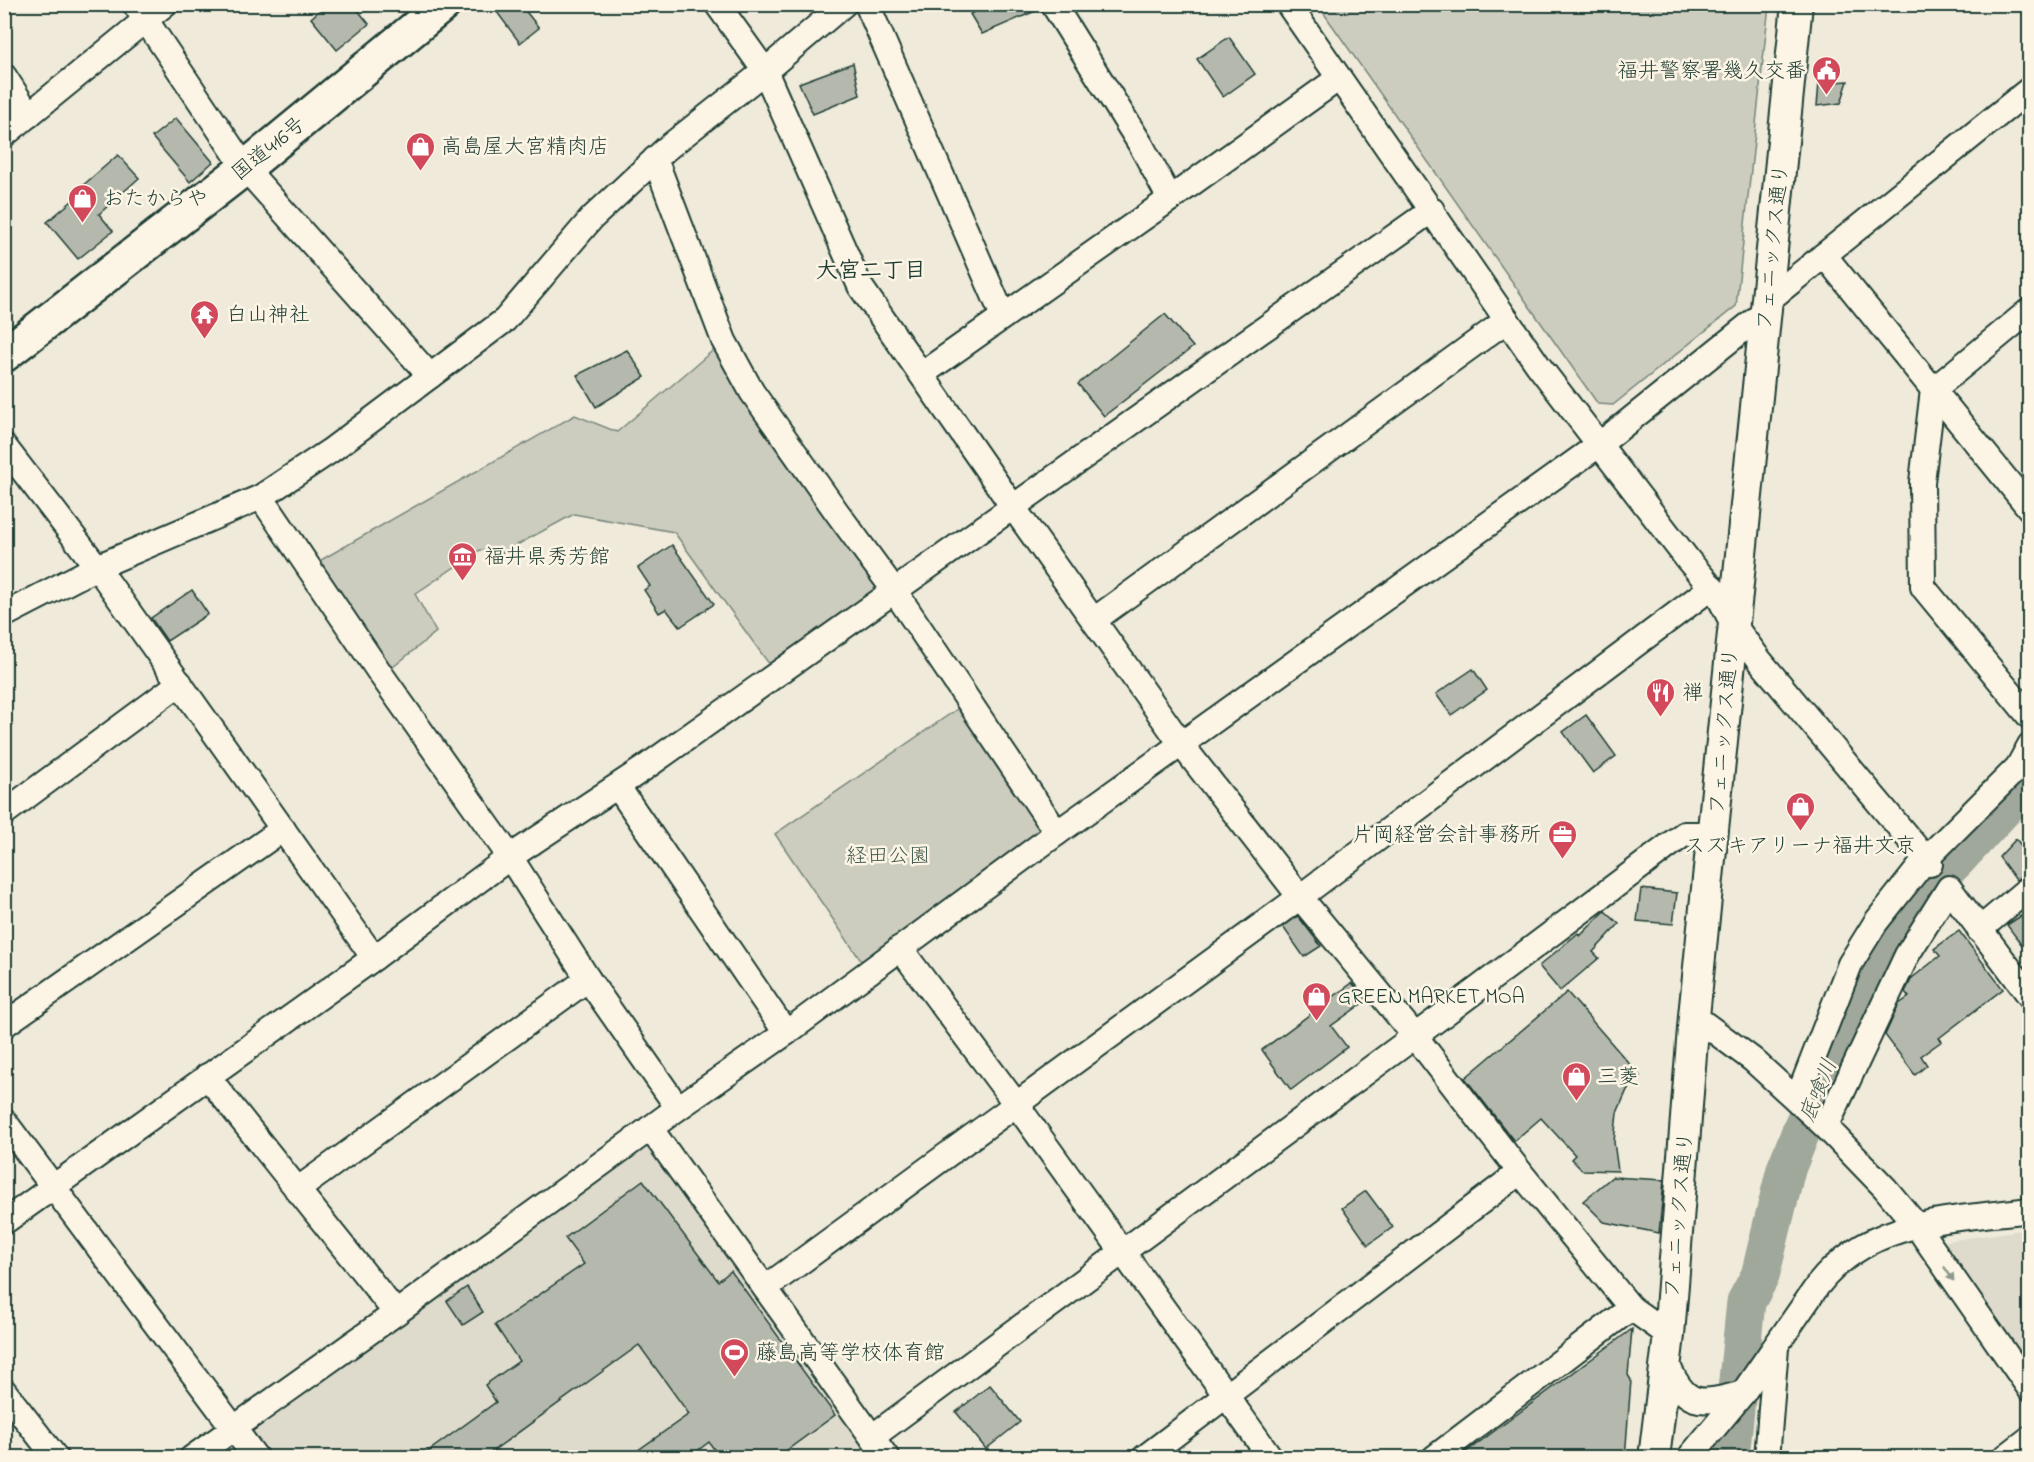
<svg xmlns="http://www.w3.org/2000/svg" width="2034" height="1462" viewBox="0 0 2034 1462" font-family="'Indie Flower','Klee One',sans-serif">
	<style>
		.built { fill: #dedbcc }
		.green { fill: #cccdbf; stroke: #76857a; stroke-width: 1.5 }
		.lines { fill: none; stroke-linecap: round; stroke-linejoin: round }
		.river { stroke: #9fa89a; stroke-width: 39 }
		.building { fill: #b5b9ad; stroke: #1f3d34; stroke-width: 1.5 }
		.minor-casing { stroke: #1f3d34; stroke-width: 28 }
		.major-casing { stroke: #1f3d34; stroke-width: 34 }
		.highway-casing { stroke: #1f3d34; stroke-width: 38 }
		.minor { stroke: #fcf5e5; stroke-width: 24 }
		.major { stroke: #fcf5e5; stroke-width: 30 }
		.highway { stroke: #fcf5e5; stroke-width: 33 }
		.oneway { fill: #8e998c }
		.labels { text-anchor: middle; stroke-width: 5; stroke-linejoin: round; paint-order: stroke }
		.poi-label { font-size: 21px; fill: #1f3d34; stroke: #fcf5e5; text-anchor: start }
		.street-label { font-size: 21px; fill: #1f3d34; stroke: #fcf5e5 }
		.park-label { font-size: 21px; fill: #425a50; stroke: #fcf5e5 }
		.neighbourhood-label { font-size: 22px; font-weight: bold; fill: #1f3d34; stroke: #fcf5e5 }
		.water-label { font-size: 22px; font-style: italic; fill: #455d53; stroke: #fcf5e5 }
	</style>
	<rect width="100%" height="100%" fill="#efeada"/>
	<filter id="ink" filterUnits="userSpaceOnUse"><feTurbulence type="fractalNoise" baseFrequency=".0167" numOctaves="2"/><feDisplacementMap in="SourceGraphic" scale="12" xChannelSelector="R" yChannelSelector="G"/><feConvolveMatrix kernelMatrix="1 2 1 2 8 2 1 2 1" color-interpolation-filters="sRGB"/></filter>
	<g filter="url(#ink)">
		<!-- built -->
		<g class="built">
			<polygon points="651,1143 877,1457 269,1458 251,1433"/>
			<polygon points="2029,1229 2029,1363 1994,1321 1942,1248 1947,1241"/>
		</g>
		<!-- green -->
		<g class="green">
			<polygon points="1318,5 1769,5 1736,306 1613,405 1598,404"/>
			<polygon points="724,341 891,593 777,675 674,532 574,514 502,553 480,550 415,594 436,632 382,676 300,572 575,415 617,432"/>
			<polygon points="969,701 1057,833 868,971 775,834"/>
		</g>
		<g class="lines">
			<!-- river -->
			<polyline class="river" points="1730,1458 1746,1302 1760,1276 1786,1169 1849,1012 1885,943 1928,887 1955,861 2030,780"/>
		</g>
		<!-- building -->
		<g class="building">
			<polygon points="327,4 353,4 369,24 337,50 311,18"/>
			<polygon points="491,4 520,4 539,28 520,43"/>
			<polygon points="990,4 1039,4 1040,9 982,34 970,14"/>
			<polygon points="1229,37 1255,74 1223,97 1197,59"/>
			<polygon points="853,63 860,95 813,114 799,83"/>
			<polygon points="1848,81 1841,103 1817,106 1819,83"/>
			<polygon points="176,118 213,162 190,182 152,137"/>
			<polygon points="118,155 139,178 99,214 113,231 78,259 47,222 84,191 81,187"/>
			<polygon points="1165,314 1193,347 1104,416 1078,384"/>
			<polygon points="627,350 645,377 596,407 577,375"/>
			<polygon points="672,545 714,604 680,627 666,609 659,613 644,590 650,586 638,568"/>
			<polygon points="192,590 208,614 167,641 151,618"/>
			<polygon points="1473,669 1487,690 1451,715 1436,694"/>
			<polygon points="1586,715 1616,756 1593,773 1563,732"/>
			<polygon points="2016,839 2030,857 2030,873 2016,880 1999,857"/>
			<polygon points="1641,889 1677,893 1673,924 1637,921"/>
			<polygon points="2030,910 2030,956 2007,925"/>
			<polygon points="1605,911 1619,924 1593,952 1599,958 1560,991 1539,966 1578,933 1580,936"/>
			<polygon points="1298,916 1321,946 1304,957 1283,927"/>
			<polygon points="1959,931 2003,989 1939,1038 1942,1041 1921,1056 1927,1065 1915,1075 1885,1035 1899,1004 1909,997 1905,992 1912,978 1940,956 1934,949"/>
			<polygon points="1352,983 1367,1000 1331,1026 1347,1047 1291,1090 1262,1050"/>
			<polygon points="1567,992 1640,1076 1627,1090 1617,1113 1614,1142 1618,1171 1582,1170 1571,1159 1575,1155 1541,1118 1514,1141 1465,1078"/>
			<polygon points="1612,1177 1664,1180 1659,1233 1604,1222 1583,1201"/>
			<polygon points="643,1180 718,1281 731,1271 835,1415 776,1458 720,1458 709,1442 688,1458 627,1458 689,1414 639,1345 483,1458 419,1458 496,1402 485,1385 519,1361 495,1325 584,1264 565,1238"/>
			<polygon points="1366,1191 1393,1227 1368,1245 1342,1208"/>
			<polygon points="467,1287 483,1312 463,1325 447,1301"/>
			<polygon points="1632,1329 1628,1375 1631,1380 1625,1458 1458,1458"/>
			<polygon points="990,1385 1020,1422 986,1449 956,1412"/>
		</g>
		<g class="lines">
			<defs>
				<g id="minor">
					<polyline points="135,4 245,168 430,376"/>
					<polyline points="717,4 765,71 860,286 1013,507 1182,745 1300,897 1415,1036 1520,1172 1631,1308 1669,1335"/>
					<polyline points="867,4 1003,316"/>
					<polyline points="1053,4 1141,145 1170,199"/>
					<polyline points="1288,4 1538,365 1688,560 1718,595 1733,624 1761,662 1930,864"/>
					<polyline points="4,76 29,115"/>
					<polyline points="4,135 165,4"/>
					<polyline points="655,159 724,341 752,392 836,511 894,590 1057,833"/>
					<polyline points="1824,255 2030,509"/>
					<polyline points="1766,302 2030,89"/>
					<polyline points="2030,310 1933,390 1922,482 1923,587 2030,717"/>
					<polyline points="922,374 1170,199 1339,78"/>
					<polyline points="4,446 97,567 374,958"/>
					<polyline points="261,497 382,676 510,857 588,979 678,1108"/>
					<polyline points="4,615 97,567 261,497 330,451 505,320 592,218 666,149 765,71 844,4"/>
					<polyline points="1094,620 1507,320"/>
					<polyline points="618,787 786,1033"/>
					<polyline points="4,813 180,683"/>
					<polyline points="1979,930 2030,887"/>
					<polyline points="900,948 1016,1104 1271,1458"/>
					<polyline points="1694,1016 1753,1060 1826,1127 1885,1188 1916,1225 2030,1389"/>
					<polyline points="4,1025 283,829"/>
					<polyline points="207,1076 396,1313"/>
					<polyline points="1797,1100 1850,964 1876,922 1926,859 2018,767 2030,745"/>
					<polyline points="4,1121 256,1458"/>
					<polyline points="1826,1127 1907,955 1949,888 2030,996"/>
					<polyline points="650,1128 887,1458"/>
					<polyline points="297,1190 588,979"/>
					<polyline points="4,1222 374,958 510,857 643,769 1432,210"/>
					<polyline points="765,1288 1300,897 1712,587"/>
					<path d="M1666,1361C1685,1408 1699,1405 1743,1393"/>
					<polyline points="4,1391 56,1458"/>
					<polyline points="872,1437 1415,1036 1684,834 1713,834"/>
					<polyline points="192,1458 396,1313 678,1108 786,1033 1057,833 1600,444 1765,312"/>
					<polyline points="1144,1458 1520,1172"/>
					<polyline points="1434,1458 1631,1308"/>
					<path d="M1689,1458L1743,1393L1818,1285C1871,1218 1952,1220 2030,1210"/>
					<polyline points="1767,1458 1776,1347"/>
					<polyline points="2004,1458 2030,1438"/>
				</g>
				<polyline id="major" points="1654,1458 1669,1335 1694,1016 1797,4"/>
				<polyline id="highway" points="4,355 245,168 444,4"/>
			</defs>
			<!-- minor casing -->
			<use href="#minor" class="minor-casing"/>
			<!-- major casing -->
			<use href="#major" class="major-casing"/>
			<!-- highway casing -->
			<use href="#highway" class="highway-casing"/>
			<!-- minor -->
			<use href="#minor" class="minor"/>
			<!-- major -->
			<use href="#major" class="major"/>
			<!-- highway -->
			<use href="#highway" class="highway"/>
		</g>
		<!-- one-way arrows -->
		<defs><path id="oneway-solid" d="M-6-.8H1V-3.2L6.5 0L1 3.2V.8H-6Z" transform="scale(1.5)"/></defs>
		<use class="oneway" href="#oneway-solid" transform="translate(1949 1274) rotate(56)"/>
	</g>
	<!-- icons -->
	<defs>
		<symbol id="civic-pin" viewBox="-11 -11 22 30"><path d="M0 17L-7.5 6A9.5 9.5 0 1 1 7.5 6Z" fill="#d1495b" stroke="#fcf5e5"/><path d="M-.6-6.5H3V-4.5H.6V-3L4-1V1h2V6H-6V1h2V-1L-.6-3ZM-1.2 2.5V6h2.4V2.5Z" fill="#fff"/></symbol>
		<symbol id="shop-pin" viewBox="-11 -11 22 30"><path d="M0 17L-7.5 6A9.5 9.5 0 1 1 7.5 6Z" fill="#d1495b" stroke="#fcf5e5"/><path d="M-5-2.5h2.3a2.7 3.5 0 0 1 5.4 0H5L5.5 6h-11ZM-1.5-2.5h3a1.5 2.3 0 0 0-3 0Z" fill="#fff"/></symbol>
		<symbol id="temple-pin" viewBox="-11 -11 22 30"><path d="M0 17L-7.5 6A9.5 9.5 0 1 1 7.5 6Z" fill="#d1495b" stroke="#fcf5e5"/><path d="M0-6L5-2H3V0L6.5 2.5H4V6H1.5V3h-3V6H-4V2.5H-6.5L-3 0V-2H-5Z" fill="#fff"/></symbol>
		<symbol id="museum-pin" viewBox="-11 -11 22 30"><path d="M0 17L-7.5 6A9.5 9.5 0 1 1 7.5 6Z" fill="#d1495b" stroke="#fcf5e5"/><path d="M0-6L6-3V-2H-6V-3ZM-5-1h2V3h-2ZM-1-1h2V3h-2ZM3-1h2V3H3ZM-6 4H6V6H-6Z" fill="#fff"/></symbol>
		<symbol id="restaurant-pin" viewBox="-11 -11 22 30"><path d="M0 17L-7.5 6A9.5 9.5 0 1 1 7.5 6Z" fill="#d1495b" stroke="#fcf5e5"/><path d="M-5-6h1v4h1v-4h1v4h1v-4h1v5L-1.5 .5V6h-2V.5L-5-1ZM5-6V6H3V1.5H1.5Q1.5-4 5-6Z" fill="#fff"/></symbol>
		<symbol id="office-pin" viewBox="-11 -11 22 30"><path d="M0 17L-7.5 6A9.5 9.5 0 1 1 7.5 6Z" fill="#d1495b" stroke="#fcf5e5"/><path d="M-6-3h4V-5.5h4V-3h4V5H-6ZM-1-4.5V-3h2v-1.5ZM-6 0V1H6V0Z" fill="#fff"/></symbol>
		<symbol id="stadium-pin" viewBox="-11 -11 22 30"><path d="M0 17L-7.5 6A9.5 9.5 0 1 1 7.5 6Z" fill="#d1495b" stroke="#fcf5e5"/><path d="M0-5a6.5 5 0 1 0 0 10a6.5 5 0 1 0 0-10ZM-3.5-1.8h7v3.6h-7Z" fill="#fff"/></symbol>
	</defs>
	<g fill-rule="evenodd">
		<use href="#civic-pin" x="1810" y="54" width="33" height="45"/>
		<use href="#shop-pin" x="404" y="130" width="33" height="45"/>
		<use href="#shop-pin" x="66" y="182" width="33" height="45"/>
		<use href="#temple-pin" x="188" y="298" width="33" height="45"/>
		<use href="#museum-pin" x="446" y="540" width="33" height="45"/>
		<use href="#restaurant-pin" x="1644" y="676" width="33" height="45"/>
		<use href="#shop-pin" x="1784" y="790" width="33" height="45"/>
		<use href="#office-pin" x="1546" y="818" width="33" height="45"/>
		<use href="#shop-pin" x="1300" y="980" width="33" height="45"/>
		<use href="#shop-pin" x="1560" y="1060" width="33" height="45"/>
		<use href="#stadium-pin" x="718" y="1336" width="33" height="45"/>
	</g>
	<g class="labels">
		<!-- poi labels -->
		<g class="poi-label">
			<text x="1806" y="77" text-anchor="end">福井警察署幾久交番</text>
			<text x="441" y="153">高島屋大宮精肉店</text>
			<text x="103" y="205">おたからや</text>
			<text x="226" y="321">白山神社</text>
			<text x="484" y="563">福井県秀芳館</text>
			<text x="1682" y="699">禅</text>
			<text x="1541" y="841" text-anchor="end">片岡経営会計事務所</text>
			<text x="1800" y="852" text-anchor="middle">スズキアリーナ福井文京</text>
			<text x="1338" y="1003">GREEN MARKET MOA</text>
			<text x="1597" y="1083">三菱</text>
			<text x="756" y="1359">藤島高等学校体育館</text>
		</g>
		<!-- street labels -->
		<g class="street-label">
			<text transform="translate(268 148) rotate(-39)" y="7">国道416号</text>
			<text transform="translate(1772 247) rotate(-84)" y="7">フェニックス通り</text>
			<text transform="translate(1723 731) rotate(-85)" y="7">フェニックス通り</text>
			<text transform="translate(1678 1215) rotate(-85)" y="7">フェニックス通り</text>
		</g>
		<!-- park labels -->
		<g class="park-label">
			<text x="888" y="862">経田公園</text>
		</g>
		<!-- neighbourhood labels -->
		<g class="neighbourhood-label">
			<text x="871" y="277">大宮二丁目</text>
		</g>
		<!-- water labels -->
		<g class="water-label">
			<text transform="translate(1817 1090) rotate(-68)" y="8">底喰川</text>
		</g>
	</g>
	<!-- margin -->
	<rect width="2034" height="1462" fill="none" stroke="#fcf5e5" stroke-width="24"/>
	<rect x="12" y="12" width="2010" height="1438" fill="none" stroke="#1f3d34" stroke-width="2" filter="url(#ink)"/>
</svg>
